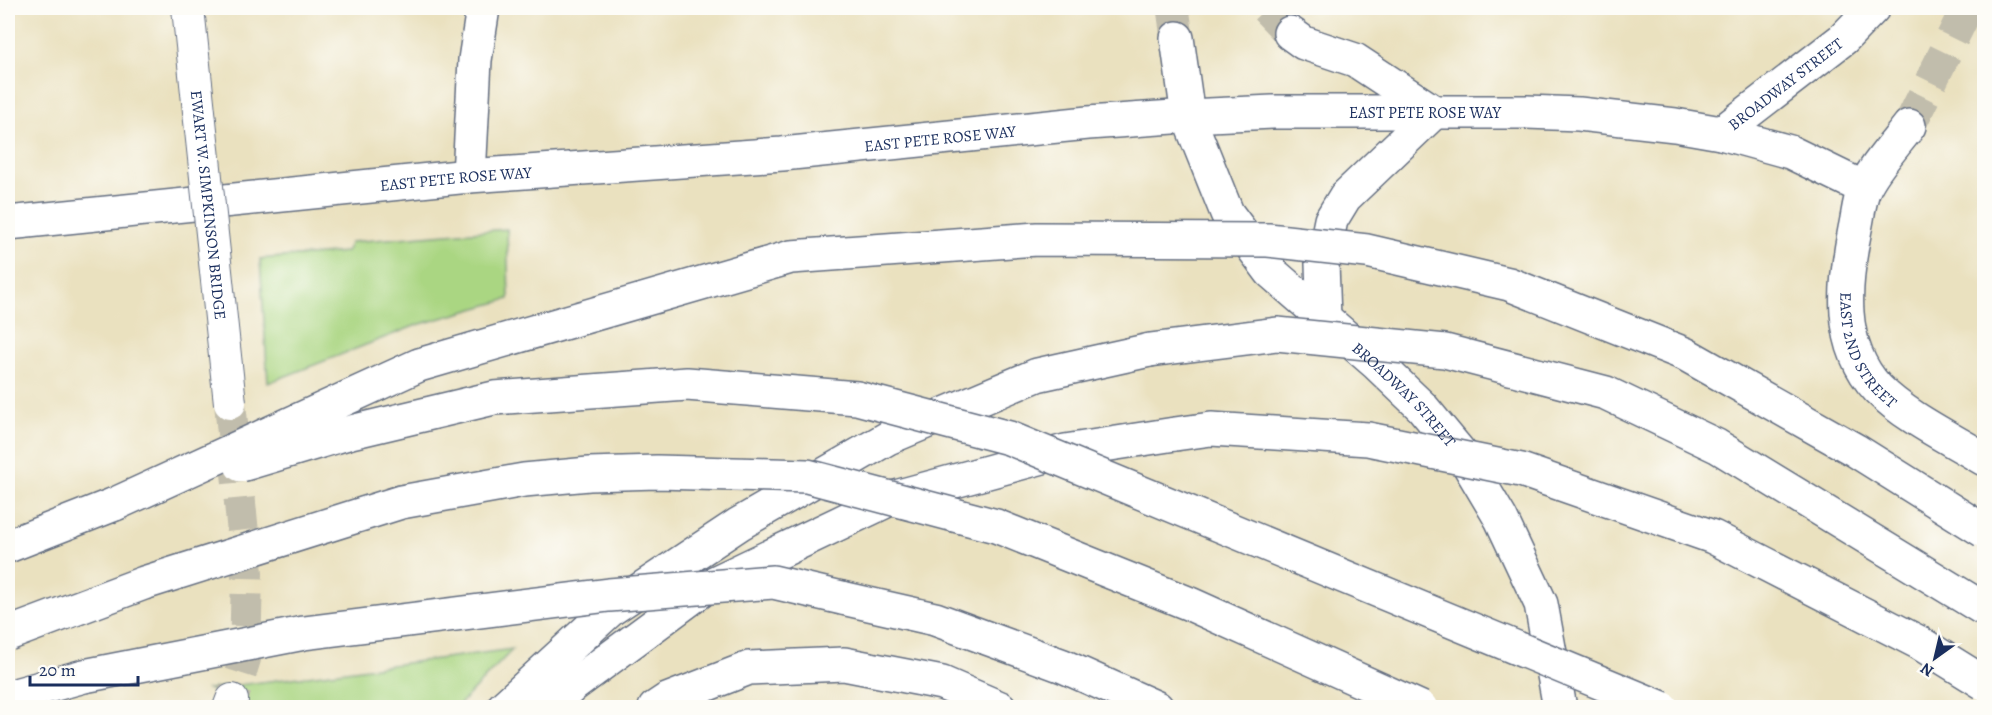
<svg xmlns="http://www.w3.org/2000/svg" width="1992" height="715" viewBox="0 0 1992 715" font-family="Alegreya,serif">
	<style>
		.grass { fill: #aad682; stroke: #628270; stroke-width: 1.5 }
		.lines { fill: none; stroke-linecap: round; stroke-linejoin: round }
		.street-tunnel { stroke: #c1bdac; stroke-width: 32; stroke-dasharray: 32 16; stroke-linecap: butt }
		.secondary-tunnel { stroke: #c1bdac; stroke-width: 33; stroke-dasharray: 33 16; stroke-linecap: butt }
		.primary-tunnel { stroke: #c1bdac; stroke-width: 33; stroke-dasharray: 33 16; stroke-linecap: butt }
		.street-casing { stroke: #636d80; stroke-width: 34 }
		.secondary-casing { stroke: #636d80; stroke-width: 36 }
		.primary-casing { stroke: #636d80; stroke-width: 36 }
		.highway-casing { stroke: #636d80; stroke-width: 36 }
		.street { stroke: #fff; stroke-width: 32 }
		.secondary { stroke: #fff; stroke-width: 33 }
		.primary { stroke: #fff; stroke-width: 33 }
		.highway { stroke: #fff; stroke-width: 33 }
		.street-bridge-casing { stroke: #636d80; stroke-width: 34; stroke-linecap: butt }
		.highway-bridge-casing { stroke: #636d80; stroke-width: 36; stroke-linecap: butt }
		.street-bridge { stroke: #fff; stroke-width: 32 }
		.highway-bridge { stroke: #fff; stroke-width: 33 }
		.labels { text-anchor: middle; stroke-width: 6; stroke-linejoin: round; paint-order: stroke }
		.street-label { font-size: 16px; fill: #1b2f5e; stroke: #fdfcf7 }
	</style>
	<rect width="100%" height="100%" fill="#fdfcf7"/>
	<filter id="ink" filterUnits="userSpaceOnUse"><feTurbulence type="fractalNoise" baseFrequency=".0167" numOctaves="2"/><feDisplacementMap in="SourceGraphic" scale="12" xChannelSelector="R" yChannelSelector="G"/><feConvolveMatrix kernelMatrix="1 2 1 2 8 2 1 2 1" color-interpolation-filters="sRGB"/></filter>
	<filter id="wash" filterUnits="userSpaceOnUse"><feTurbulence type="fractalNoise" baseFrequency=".008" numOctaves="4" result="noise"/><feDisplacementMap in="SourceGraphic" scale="24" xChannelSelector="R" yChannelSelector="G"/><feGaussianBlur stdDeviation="1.35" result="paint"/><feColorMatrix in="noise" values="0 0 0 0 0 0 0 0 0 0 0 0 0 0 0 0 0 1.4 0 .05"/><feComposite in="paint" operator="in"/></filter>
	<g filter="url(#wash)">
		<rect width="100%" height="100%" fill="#eae1bf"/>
		<!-- grass -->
		<g class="grass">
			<polygon points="507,229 509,299 417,325 268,383 260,259 346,252 351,242"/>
			<polygon points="513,649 457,707 253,707 208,689"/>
		</g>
	</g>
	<g filter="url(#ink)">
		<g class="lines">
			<!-- street-tunnel -->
			<polyline class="street-tunnel" points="230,403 247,573 245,659 232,700"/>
			<!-- secondary-tunnel -->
			<polyline class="secondary-tunnel" points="1909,126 1967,8"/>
			<!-- primary-tunnel -->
			<g class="primary-tunnel">
				<polyline points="1173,8 1177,38"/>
				<polyline points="1266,8 1290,33"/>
			</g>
			<defs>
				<polyline id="street" points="229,708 232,700"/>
				<g id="secondary">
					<path id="s1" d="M1188,116L1273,112H1527L1579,114L1675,125L1721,133L1790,152L1864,188"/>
					<path id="s2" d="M1909,126C1897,142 1871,171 1864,189C1859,201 1858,216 1855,229C1844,283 1837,345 1878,389C1907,418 1950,438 1984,459"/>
					<path id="s3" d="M1721,133L1843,39L1873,8"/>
					<polyline points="469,176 475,60 483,8"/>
				</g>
				<g id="primary">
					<polyline points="1290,33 1304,43 1355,60 1434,112 1345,197 1331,220 1322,264 1324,318"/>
					<path id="s4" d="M1177,38L1188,116L1227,213L1271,272L1377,364L1422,407L1466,460L1501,519L1541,604L1560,708"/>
					<path id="s5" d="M8,223L469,176L782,154L1088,123L1188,116"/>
				</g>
				<g id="highway">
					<polyline points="8,546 115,504"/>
					<polyline points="842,598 935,619 1063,666 1157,708"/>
					<polyline points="503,708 611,609 739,524 888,438 1037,375 1150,350"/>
					<polyline points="549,708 572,686 706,587 892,498 1065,451 1175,434"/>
					<polyline points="655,708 667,700 749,668 844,664 942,683 1000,708"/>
				</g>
			</defs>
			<!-- street casing -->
			<use href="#street" class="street-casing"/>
			<!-- secondary casing -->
			<use href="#secondary" class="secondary-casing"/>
			<!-- primary casing -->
			<use href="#primary" class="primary-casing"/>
			<!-- highway casing -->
			<use href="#highway" class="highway-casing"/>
			<!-- street -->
			<use href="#street" class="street"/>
			<!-- secondary -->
			<use href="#secondary" class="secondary"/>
			<!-- primary -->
			<use href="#primary" class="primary"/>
			<!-- highway -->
			<use href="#highway" class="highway"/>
			<defs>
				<g id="street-bridge">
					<path id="s6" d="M188,8L230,403"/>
				</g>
				<g id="highway-bridge">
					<polyline points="1150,350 1277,334 1445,351 1606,393 1717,446 1984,609"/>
					<polyline points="1175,434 1211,429 1368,439 1521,470 1713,537 1918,642 1984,683"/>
					<polyline points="241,465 351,432 494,398 687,384 857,398 1009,438 1662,708"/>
					<polyline points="115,504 419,365 791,257 1037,239 1268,240 1367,251 1509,284 1685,354 1855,450 1984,531"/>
					<polyline points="8,634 144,583 401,502 524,480 589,474 657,472 807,476 996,526 1190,604 1421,708"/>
					<polyline points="8,697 84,676 304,633 609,595 773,582 842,598"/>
				</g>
			</defs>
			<!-- street-bridge casing -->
			<use href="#street-bridge" class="street-bridge-casing"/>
			<!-- highway-bridge casing -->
			<use href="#highway-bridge" class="highway-bridge-casing"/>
			<!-- street-bridge -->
			<use href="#street-bridge" class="street-bridge"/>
			<!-- highway-bridge -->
			<use href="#highway-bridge" class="highway-bridge"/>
		</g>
	</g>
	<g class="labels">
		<!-- street labels -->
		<g class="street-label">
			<text dy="6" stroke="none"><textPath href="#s3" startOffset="81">BROADWAY STREET</textPath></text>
			<text dy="6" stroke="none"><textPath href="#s1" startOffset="237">EAST PETE ROSE WAY</textPath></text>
			<text dy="6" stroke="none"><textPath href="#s5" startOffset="936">EAST PETE ROSE WAY</textPath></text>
			<text dy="6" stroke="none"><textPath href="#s5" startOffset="450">EAST PETE ROSE WAY</textPath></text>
			<text dy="6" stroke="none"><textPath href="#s6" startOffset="198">EWART W. SIMPKINSON BRIDGE</textPath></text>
			<text dy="6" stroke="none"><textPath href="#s2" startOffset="246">EAST 2ND STREET</textPath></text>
			<text dy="6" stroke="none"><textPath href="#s4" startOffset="438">BROADWAY STREET</textPath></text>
		</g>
	</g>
	<!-- margin -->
	<rect width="1992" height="715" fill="none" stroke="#fdfcf7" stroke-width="30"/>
	<!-- north arrow -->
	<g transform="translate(1935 658) rotate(214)" stroke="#fdfcf7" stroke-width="4.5" paint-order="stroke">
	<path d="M0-4.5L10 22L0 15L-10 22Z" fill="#1b2f5e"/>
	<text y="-9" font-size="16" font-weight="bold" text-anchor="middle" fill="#1b2f5e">N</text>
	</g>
	<!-- scale -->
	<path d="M30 676v9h108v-9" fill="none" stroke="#1b2f5e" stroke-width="3"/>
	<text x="39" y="676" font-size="18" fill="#1b2f5e" stroke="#fdfcf7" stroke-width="4.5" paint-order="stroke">20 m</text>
</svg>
